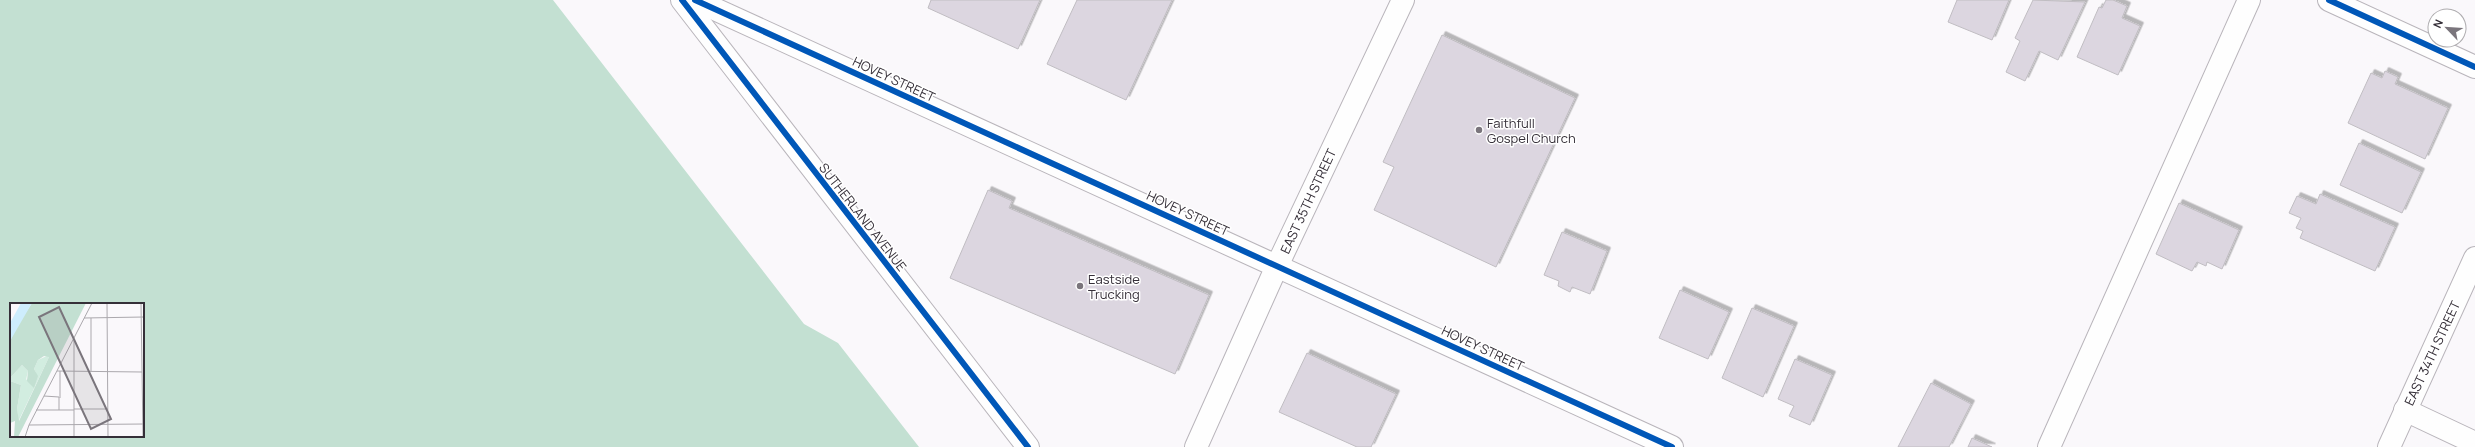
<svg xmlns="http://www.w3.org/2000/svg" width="2475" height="447" viewBox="0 0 2475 447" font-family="Manrope,sans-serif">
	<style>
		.forest { fill: #c3e0d2; fill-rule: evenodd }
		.building { fill: #dcd6e0; stroke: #c0bdc2; filter: url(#shadow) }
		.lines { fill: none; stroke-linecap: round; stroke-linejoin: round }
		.minor-casing { stroke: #b9b5bb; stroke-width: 24 }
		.major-casing { stroke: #b9b5bb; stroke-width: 24 }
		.minor { stroke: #fefefe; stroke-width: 22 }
		.major { stroke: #fefefe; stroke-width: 22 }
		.cycleway-casing { stroke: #fff; stroke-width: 8 }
		.cycleway { stroke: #0057b8; stroke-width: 6 }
		.poi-dot { fill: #7a757c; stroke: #fff; stroke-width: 1.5 }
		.labels { text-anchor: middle; stroke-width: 3; stroke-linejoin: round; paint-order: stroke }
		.street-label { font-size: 13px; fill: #352f38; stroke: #fff }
		.poi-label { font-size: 13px; fill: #352f38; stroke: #fff; text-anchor: start }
		.inset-road { fill: none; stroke: #aba8ad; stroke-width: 1 }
		.view { fill: #7a757c; fill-opacity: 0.15; stroke: #7a757c; stroke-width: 2 }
		.inset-edge { fill: none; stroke: #352f38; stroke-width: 2 }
	</style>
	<defs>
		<filter id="shadow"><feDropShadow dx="3.5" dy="-3.5" stdDeviation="0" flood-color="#0004"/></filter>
	</defs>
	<rect width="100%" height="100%" fill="#faf8fb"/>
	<!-- forest -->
	<path class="forest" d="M0,0H553L804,324L838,343L919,447H0ZM11,304H143V436H11Z"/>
	<!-- building -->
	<g class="building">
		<polygon points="931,0 1040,0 1018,49 928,8"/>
		<polygon points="1077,0 1172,0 1126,100 1047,64"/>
		<polygon points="1957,0 2009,0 1992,40 1948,22"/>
		<polygon points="2033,0 2085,2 2058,60 2039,51 2025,81 2006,72 2020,41 2015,38"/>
		<polygon points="2106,0 2113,0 2127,6 2122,18 2140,26 2118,75 2077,57 2099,7 2102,8"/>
		<polygon points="1442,35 1575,98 1496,267 1374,210 1394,167 1383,162"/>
		<polygon points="2385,71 2398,77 2395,84 2448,108 2425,159 2348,123 2371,73 2382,78"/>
		<polygon points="2359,143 2421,172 2402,213 2340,185"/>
		<polygon points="988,190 1012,201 1009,208 1209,295 1175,374 950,278"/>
		<polygon points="2320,194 2395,227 2375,271 2300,238 2303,231 2296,228 2301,218 2289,213 2297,196 2316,204"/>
		<polygon points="2179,203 2239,230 2222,269 2207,262 2206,266 2197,262 2192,271 2156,254"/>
		<polygon points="1562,232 1607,251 1590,294 1572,287 1570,292 1558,286 1559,281 1544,275"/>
		<polygon points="1680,290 1729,312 1708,359 1659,338"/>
		<polygon points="1752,308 1794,326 1763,397 1722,378"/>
		<polygon points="1307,353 1396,394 1371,447 1357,447 1279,412"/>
		<polygon points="1795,359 1832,375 1810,425 1789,416 1794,406 1778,399"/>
		<polygon points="1931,383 1971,404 1949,447 1898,447"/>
		<polygon points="1972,438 1992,447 1968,447"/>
	</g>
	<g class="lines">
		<defs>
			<g id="minor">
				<polyline points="682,0 1028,447"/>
				<polyline points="695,0 1672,447"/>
				<polyline points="2329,0 2475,67"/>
				<polyline points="2405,410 2475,443"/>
				<polyline points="1196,447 1277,266 1403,0"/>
				<polyline points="2049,447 2249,0"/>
			</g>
			<polyline id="major" points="2389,447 2475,258"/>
		</defs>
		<!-- minor casing -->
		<use href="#minor" class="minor-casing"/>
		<!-- major casing -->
		<use href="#major" class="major-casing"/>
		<!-- minor -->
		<use href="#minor" class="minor"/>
		<!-- major -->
		<use href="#major" class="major"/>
		<defs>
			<g id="cycleway">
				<polyline points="682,0 1028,447"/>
				<polyline points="695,0 1672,447"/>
				<polyline points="2329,0 2475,67"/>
			</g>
		</defs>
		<!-- cycleway casing -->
		<use href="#cycleway" class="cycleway-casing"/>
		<!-- cycleway -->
		<use href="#cycleway" class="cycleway"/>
	</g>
	<!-- markers -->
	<g class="poi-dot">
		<circle cx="1479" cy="130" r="4"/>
		<circle cx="1080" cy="286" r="4"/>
	</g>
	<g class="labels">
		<!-- street labels -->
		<g class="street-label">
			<text transform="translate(894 79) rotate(25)" y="5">HOVEY STREET</text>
			<text transform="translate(1308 201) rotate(-65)" y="5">EAST 35TH STREET</text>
			<text transform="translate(1188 213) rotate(25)" y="5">HOVEY STREET</text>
			<text transform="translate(863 217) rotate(52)" y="5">SUTHERLAND AVENUE</text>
			<text transform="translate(1483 348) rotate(25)" y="5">HOVEY STREET</text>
			<text transform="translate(2432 353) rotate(-65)" y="5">EAST 34TH STREET</text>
		</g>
		<!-- poi labels -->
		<g class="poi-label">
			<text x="1487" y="128">Faithfull<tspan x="1487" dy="15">Gospel Church</tspan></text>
			<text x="1088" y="284">Eastside<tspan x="1088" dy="15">Trucking</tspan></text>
		</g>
	</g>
	<!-- overview -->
	<g transform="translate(10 303)">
		<rect width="134" height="134" fill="#faf8fb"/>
		<path d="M39,52V54L8,119L7,106L11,82L0,78V75L12,62L18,68L16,77L26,70L24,66L28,57Z" fill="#d2ede0"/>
		<path d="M76,0L8,134H4L5,118L0,120V78L11,82L7,106L9,118L39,54L34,53L28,57L24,66L28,73L24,85L17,78L18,68L12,62L0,75V38L7,23L22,0Z" fill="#c3e0d2"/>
		<path d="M11,0H22L0,38V20Z" fill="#ceedfd"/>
		<path class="inset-road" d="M97,0L98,134M131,0L133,134M74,15L134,14M81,15V68M64,36V134M47,68L132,69M34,93L49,94V107M50,95V68M64,106H98M26,107H64M19,122L82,0M15,134L19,122L134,121"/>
		<path class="view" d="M49,4L101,116L81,126L29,14Z"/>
		<rect width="134" height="134" class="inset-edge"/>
	</g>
	<!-- north arrow -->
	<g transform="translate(2447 28) rotate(295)"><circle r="19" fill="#ffffff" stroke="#aeacaf"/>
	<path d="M0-3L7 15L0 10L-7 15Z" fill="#7a757c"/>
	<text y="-6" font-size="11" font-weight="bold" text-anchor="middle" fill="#352f38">N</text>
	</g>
</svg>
